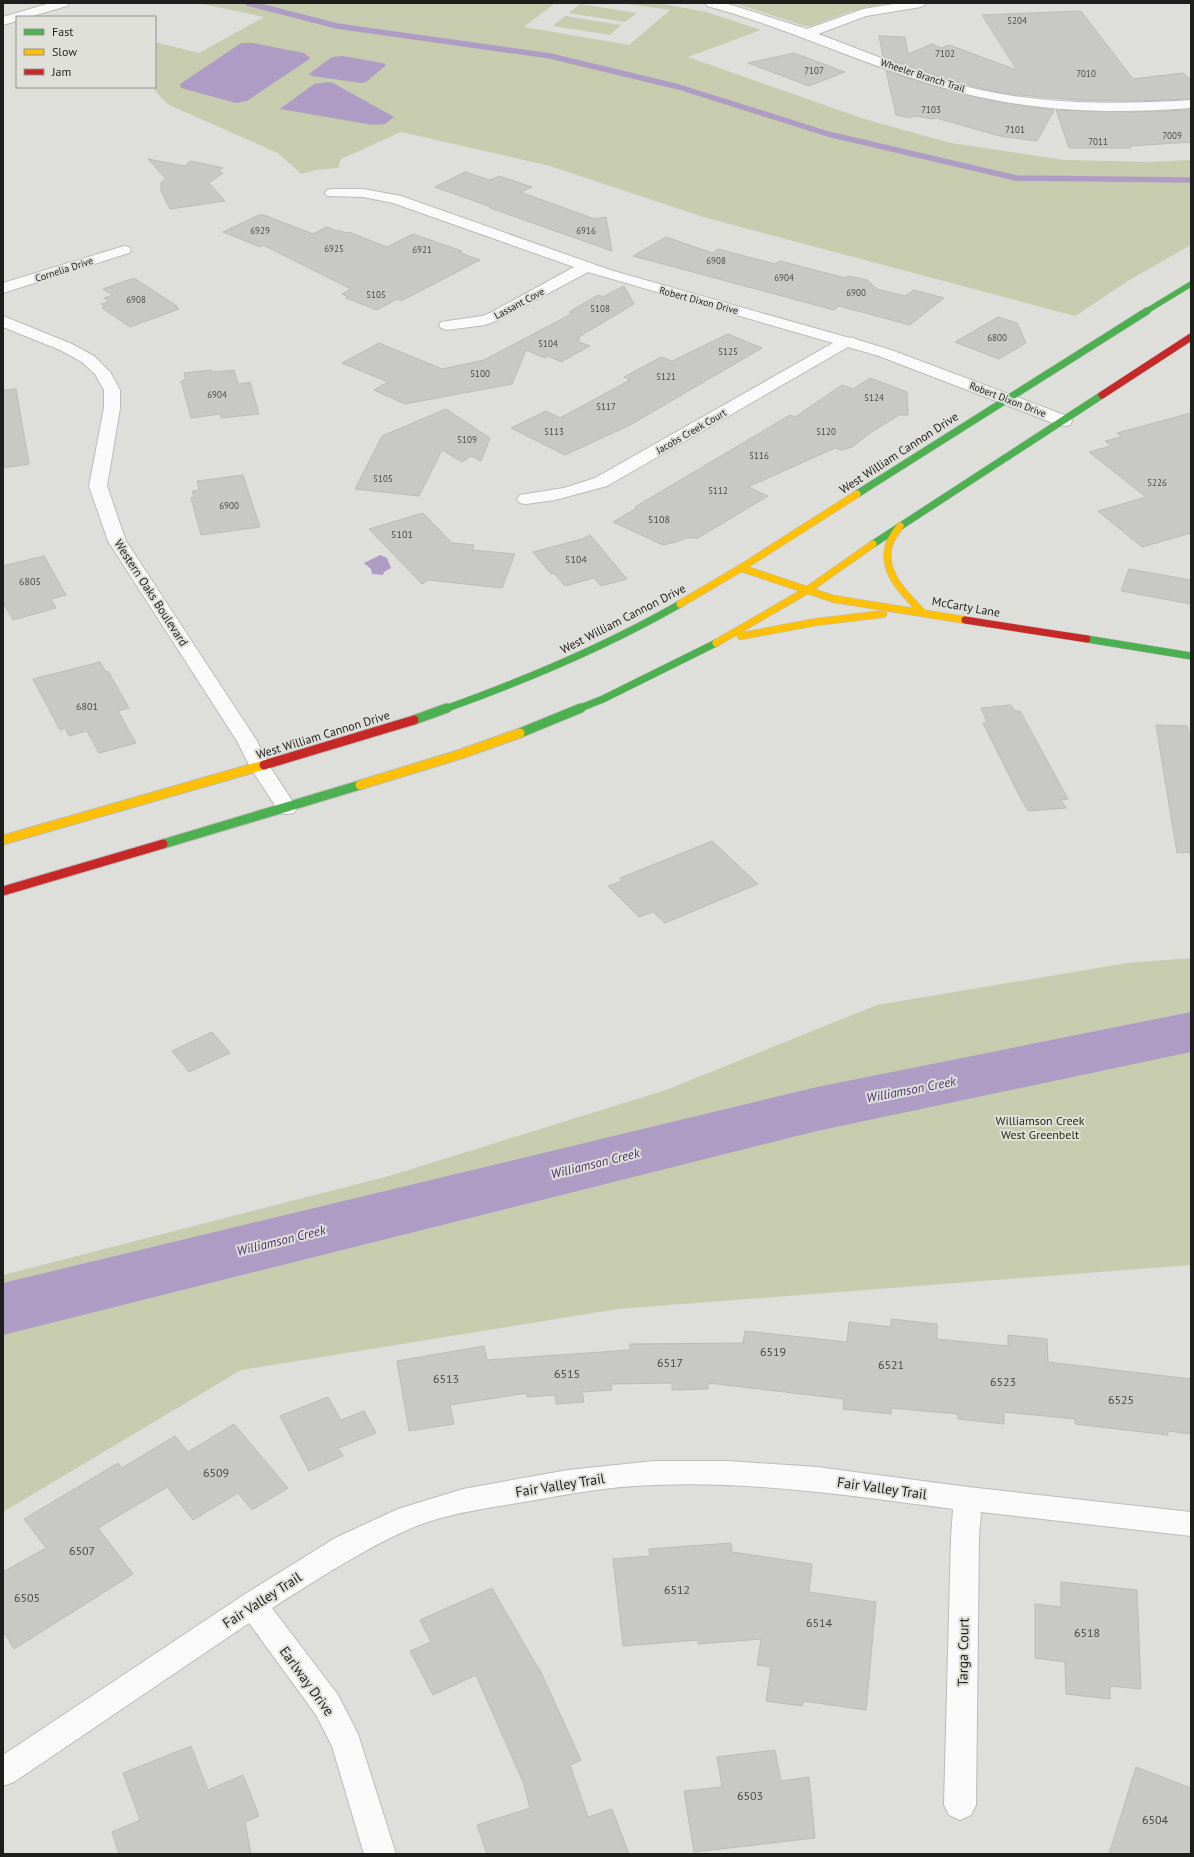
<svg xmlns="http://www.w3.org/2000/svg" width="1194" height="1857" viewBox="0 0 1194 1857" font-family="'PT Sans',sans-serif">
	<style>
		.green { fill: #c7ccae }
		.water { fill: #ae9cc4 }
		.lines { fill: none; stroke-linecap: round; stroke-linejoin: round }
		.stream { stroke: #ae9cc4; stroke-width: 5.5 }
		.river { fill: #ae9cc4; fill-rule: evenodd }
		.building { fill: #c8c8c5; stroke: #bbbbb8 }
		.street-casing { stroke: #bbbbb8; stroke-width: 2 }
		.fast-far2-casing { stroke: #bbbbb8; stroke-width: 6 }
		.fast-far1-casing { stroke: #bbbbb8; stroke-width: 8 }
		.fast-casing { stroke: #bbbbb8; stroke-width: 11 }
		.slow-far1-casing { stroke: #bbbbb8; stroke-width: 8 }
		.slow-casing { stroke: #bbbbb8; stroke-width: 11 }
		.jam-far1-casing { stroke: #bbbbb8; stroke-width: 8 }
		.jam-casing { stroke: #bbbbb8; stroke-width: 11 }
		.street { fill: #fafafa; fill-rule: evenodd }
		.fast-far2 { stroke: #4caf50; stroke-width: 5.5 }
		.fast-far1 { stroke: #4caf50; stroke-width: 7 }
		.fast { stroke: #4caf50; stroke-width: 9 }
		.slow-far1 { stroke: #ffc107; stroke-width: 7 }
		.slow { stroke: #ffc107; stroke-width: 9 }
		.jam-far1 { stroke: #c62828; stroke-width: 7 }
		.jam { stroke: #c62828; stroke-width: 9 }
		.labels { text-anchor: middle; stroke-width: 4; stroke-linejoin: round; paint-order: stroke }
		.far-number-label { font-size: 9px; fill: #494a47 }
		.far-street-label { font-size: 10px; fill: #1e1f1c; stroke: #dfe0da }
		.number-label { font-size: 10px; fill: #494a47 }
		.street-label { font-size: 12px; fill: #1e1f1c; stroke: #dfe0da }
		.park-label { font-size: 12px; fill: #282c0e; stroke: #dfe0da }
		.near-number-label { font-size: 12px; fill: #494a47 }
		.water-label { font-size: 13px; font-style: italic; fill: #4f2e74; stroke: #dfe0da }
		.near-street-label { font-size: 14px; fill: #1e1f1c; stroke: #dfe0da }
	</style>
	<rect width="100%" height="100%" fill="#dedfdb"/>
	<!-- green -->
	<g class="green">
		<polygon points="198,3 555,3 524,27 629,45 670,10 620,3 658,3 706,12 761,30 688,57 864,119 951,143 1065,160 1150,162 1191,160 1191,245 1131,279 1075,316 707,218 550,166 401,132 341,159 338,168 316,170 301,174 278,153 167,104 152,87 155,87 155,42 199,53 264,17"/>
		<polygon points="734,3 888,3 849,12 811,26 805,26"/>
		<polygon points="580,4 637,13 625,22 569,13"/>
		<polygon points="565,16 621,25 610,35 553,26"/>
		<polygon points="1191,958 1191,1265 618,1309 241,1370 3,1512 3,1275 389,1176 666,1090 877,1005 1127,963"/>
	</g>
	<!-- water -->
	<g class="water">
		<polygon points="241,43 253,43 304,53 310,58 308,60 247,101 236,103 181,88 180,84"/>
		<polygon points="343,56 382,63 386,64 385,66 366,82 362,83 312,76 309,74 332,57"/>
		<polygon points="328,82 333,83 394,117 385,124 373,125 280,109 314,84"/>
		<polygon points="380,555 387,558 391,568 384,572 383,575 372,574 371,569 364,563"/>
	</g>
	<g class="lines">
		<!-- stream -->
		<polyline class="stream" points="248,3 337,26 550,56 679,87 828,134 1016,178 1191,180"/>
		<!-- river -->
		<polygon class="river" points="1191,1012 1191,1052 817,1131 3,1335 3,1283 817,1087"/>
	</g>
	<!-- building -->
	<g class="building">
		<polygon points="1081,11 1133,79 1183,73 1191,80 1191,99 1134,101 1077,100 1020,95 992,91 946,79 883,57 879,36 905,37 908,54 932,44 941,48 949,45 1017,70 982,15"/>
		<polygon points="794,53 810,59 845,72 809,86 748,63"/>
		<polygon points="886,71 927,84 987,100 1054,110 1037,141 1000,136 936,118 933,119 914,116 910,118 896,115"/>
		<polygon points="1056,110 1133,112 1191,110 1191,142 1130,146 1131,148 1069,148"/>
		<polygon points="148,159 184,166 191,161 223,168 217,172 223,173 209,183 225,201 170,209 161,191 161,183 166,179"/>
		<polygon points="465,172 490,180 499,176 532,187 520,192 595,219 606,217 612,251 490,208 491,207 435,187"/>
		<polygon points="259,215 264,215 313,234 326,227 337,231 339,230 346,233 349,232 387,247 413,234 462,251 458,252 480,260 401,301 397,299 377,310 346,298 348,297 342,294 351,289 263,245 260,247 223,232"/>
		<polygon points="666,237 713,253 718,249 775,264 780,261 845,278 848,276 859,278 867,280 877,289 905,296 914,290 944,298 910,325 839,306 834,310 633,256"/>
		<polygon points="134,278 177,306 175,307 179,309 130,327 102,308 105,307 101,304 109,302 104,298 113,295 103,289"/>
		<polygon points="624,286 634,304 577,338 580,339 577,341 590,346 561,362 548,356 545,358 526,350 512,384 405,404 374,390 388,382 342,363 379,343 442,369 484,360 573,313 569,312 598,295 603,297"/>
		<polygon points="998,317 1017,323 1026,343 999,359 955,342"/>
		<polygon points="728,334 762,348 630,425 565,455 511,428 546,411 560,418 630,380 624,377 661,357 672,361"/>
		<polygon points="212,370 213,372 234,370 238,384 250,382 259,414 221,418 220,414 191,418 181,381 186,380 184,373"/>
		<polygon points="870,378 907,392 908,415 899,415 870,433 852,447 842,450 835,448 748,487 768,496 698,538 685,538 677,542 663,545 613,522 637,508 635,507 790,415 795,417 842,385 853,389"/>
		<polygon points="16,389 29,464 3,468 3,390"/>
		<polygon points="446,409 490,438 481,461 471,456 462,462 442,450 419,496 355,489 382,436"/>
		<polygon points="1191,413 1191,533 1142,547 1098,511 1146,497 1089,452 1111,446 1105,441 1122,437 1117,433"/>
		<polygon points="243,475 260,527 201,535 191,498 194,497 192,491 199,490 197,481"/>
		<polygon points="423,513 452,543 474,545 472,550 515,554 502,588 428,580 422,584 369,529"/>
		<polygon points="590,535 627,579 601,586 594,578 565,586 554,573 551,574 533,552 582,539"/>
		<polygon points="44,556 66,595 51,599 56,608 13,620 3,602 3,566"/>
		<polygon points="1129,569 1191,580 1191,604 1121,591"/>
		<polygon points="100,662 106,672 108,671 129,708 118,711 136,743 99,753 87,731 69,736 65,728 60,730 33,679"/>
		<polygon points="1011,705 1015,711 1020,711 1068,799 1061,800 1066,808 1028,811 1018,793 983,723 987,722 981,708"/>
		<polygon points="1156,725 1187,726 1188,732 1191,732 1191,852 1177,853"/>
		<polygon points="712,841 758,884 665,923 653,912 639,917 608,886 622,881 620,878"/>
		<polygon points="212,1032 230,1053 189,1072 172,1051"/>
		<polygon points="891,1319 937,1324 937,1339 1008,1346 1008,1335 1047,1339 1048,1362 1191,1379 1191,1434 1168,1431 1168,1435 1075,1424 1075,1419 1004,1412 1004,1424 958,1419 958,1414 891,1408 891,1414 843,1409 844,1399 708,1383 708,1389 672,1390 672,1383 611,1384 612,1390 582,1392 584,1402 556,1404 555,1395 527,1397 527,1393 450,1405 454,1424 409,1431 397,1361 484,1346 487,1360 630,1350 630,1344 743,1343 745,1331 847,1342 849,1322 891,1327"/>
		<polygon points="328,1397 341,1420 364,1411 376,1433 338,1448 343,1456 309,1471 280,1416"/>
		<polygon points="234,1424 288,1488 252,1510 238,1493 193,1520 167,1487 98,1528 133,1574 14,1649 3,1631 3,1572 46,1548 24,1519 118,1463 122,1468 175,1436 188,1452"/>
		<polygon points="731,1543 732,1552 812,1564 809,1592 876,1602 866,1710 803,1701 802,1706 766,1701 771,1667 757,1665 761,1639 698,1644 698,1640 623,1646 613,1559 650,1556 649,1549"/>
		<polygon points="1061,1582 1137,1590 1141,1689 1110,1686 1110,1699 1066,1694 1065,1662 1035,1658 1035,1604 1061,1607"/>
		<polygon points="492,1588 538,1668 539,1668 581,1760 570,1765 588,1817 612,1809 629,1854 487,1854 477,1825 530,1808 523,1782 476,1675 433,1695 410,1651 431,1642 420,1620"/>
		<polygon points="191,1746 208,1790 243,1775 259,1816 245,1822 251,1854 119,1854 112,1832 140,1820 123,1773"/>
		<polygon points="775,1750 781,1781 809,1777 815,1838 694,1852 684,1791 722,1787 717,1757"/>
		<polygon points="1136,1767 1191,1788 1191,1854 1109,1854"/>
	</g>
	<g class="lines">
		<defs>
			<g id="street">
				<polygon points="50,3 69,3 67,6 29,17 17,17 17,21 3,25 3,17"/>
				<path d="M705,3H725L807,29L863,9L900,3H927L921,7L866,16L818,34C867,52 914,72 964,86C1038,105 1115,105 1191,100V108C1113,114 1035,112 959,92C873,70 793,29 707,6Z"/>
				<polygon points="332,189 363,189 401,196 610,270 846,337 854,338 855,339 891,350 1070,417 1072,421 1070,425 1064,426 1058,425 879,356 848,347 607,486 555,500 526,504 520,503 517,499 520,495 564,488 595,478 833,343 588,272 500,319 485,325 447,330 441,328 439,325 441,322 482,316 490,313 574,267 393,203 363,197 327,196 325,193 327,190"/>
				<polygon points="124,246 129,247 131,250 129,253 3,293 3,283"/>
				<polygon points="3,316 72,344 94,356 110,372 120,390 120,408 107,486 126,541 257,741 270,767 297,808 294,813 287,814 280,813 250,767 237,741 108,541 89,486 104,408 104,390 95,374 82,362 60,350 3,327"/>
				<path d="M654,1461H728L817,1467L968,1487L1191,1512V1536L981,1512L979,1538L976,1805L971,1815L960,1820L949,1815L944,1805L951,1538L953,1509C854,1496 755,1481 655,1485C609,1486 563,1495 518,1503C483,1509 446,1514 414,1527C363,1549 318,1579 272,1608L338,1695L358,1734L396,1854H364L332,1746L316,1715L249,1623L14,1782L3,1786V1755L242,1596L335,1538L398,1509L463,1489L568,1470Z"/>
			</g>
			<polyline id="fast-far2" points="1145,312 1191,284"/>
			<g id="fast-far1">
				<polyline points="857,494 1147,311"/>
				<polyline points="873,544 1102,395"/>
				<polyline points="1087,639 1191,656"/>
				<path d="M445,709C526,680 605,647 680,604"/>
				<polyline points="578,709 603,699 716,643"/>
			</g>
			<g id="fast">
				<polyline points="414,720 447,708"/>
				<polyline points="520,733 581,708"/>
				<polyline points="163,844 360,785"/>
			</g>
			<g id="slow-far1">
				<path d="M900,526C896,532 891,538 889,545C881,573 905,594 922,612"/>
				<polyline points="741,568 834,599 965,620"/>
				<polyline points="680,604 741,568 857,494"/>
				<polyline points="741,636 816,622 883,614"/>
				<polyline points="716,643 806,591 873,544"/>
			</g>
			<g id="slow">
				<polyline points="360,785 461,754 520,733"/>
				<polyline points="3,840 264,765"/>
			</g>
			<g id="jam-far1">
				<polyline points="1102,395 1191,337"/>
				<polyline points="965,620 1087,639"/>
			</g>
			<g id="jam">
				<polyline points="264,765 414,720"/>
				<polyline points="3,891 163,844"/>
			</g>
		</defs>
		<!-- street casing -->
		<use href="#street" class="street-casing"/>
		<!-- fast-far2 casing -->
		<use href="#fast-far2" class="fast-far2-casing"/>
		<!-- fast-far1 casing -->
		<use href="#fast-far1" class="fast-far1-casing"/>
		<!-- fast casing -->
		<use href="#fast" class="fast-casing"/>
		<!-- slow-far1 casing -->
		<use href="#slow-far1" class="slow-far1-casing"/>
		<!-- slow casing -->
		<use href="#slow" class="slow-casing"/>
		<!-- jam-far1 casing -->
		<use href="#jam-far1" class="jam-far1-casing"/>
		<!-- jam casing -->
		<use href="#jam" class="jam-casing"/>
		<!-- street -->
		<use href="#street" class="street"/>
		<!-- fast-far2 -->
		<use href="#fast-far2" class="fast-far2"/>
		<!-- fast-far1 -->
		<use href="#fast-far1" class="fast-far1"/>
		<!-- fast -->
		<use href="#fast" class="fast"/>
		<!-- slow-far1 -->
		<use href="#slow-far1" class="slow-far1"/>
		<!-- slow -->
		<use href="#slow" class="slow"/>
		<!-- jam-far1 -->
		<use href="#jam-far1" class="jam-far1"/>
		<!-- jam -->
		<use href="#jam" class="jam"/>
	</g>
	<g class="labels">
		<!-- far-number labels -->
		<g class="far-number-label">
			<text x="1017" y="24">5204</text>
			<text x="945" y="57">7102</text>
			<text x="814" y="74">7107</text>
			<text x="1086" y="77">7010</text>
			<text x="931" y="113">7103</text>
			<text x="1015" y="133">7101</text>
			<text x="1172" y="139">7009</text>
			<text x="1098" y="145">7011</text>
			<text x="260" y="234">6929</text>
			<text x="586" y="234">6916</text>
			<text x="334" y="252">6925</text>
			<text x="422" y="253">6921</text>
			<text x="716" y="264">6908</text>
			<text x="784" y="281">6904</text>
			<text x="856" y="296">6900</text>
			<text x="376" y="298">5105</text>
			<text x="136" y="303">6908</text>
			<text x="600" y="312">5108</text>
			<text x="997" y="341">6800</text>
			<text x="548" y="347">5104</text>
			<text x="728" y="355">5125</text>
			<text x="480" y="377">5100</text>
			<text x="666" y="380">5121</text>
			<text x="217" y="398">6904</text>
			<text x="874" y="401">5124</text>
			<text x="606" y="410">5117</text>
			<text x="554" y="435">5113</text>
			<text x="826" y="435">5120</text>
			<text x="467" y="443">5109</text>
			<text x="759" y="459">5116</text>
			<text x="383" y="482">5105</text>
			<text x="1157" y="486">5226</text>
			<text x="718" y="494">5112</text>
			<text x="229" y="509">6900</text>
		</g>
		<!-- far-street labels -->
		<g class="far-street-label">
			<text transform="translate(923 75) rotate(18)" y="4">Wheeler Branch Trail</text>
			<text transform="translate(64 269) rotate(-18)" y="4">Cornelia Drive</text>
			<text transform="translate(699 300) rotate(15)" y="4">Robert Dixon Drive</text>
			<text transform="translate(519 303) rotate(-28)" y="4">Lassant Cove</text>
			<text transform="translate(1008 399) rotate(21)" y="4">Robert Dixon Drive</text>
			<text transform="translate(691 431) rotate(-30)" y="4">Jacobs Creek Court</text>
		</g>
		<!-- number labels -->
		<g class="number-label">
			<text x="659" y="523">5108</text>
			<text x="402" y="538">5101</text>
			<text x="576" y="563">5104</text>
			<text x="30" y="585">6805</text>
			<text x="87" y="710">6801</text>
		</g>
		<!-- street labels -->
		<g class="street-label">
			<text transform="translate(899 453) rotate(-33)" y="4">West William Cannon Drive</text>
			<text transform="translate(151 593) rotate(57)" y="4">Western Oaks Boulevard</text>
			<text transform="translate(966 607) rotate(10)" y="4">McCarty Lane</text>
			<text transform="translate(623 619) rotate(-27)" y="4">West William Cannon Drive</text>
			<text transform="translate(323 735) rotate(-17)" y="4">West William Cannon Drive</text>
		</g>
		<!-- park labels -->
		<g class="park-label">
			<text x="1040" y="1125">Williamson Creek<tspan x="1040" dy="14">West Greenbelt</tspan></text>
		</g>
		<!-- near-number labels -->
		<g class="near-number-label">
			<text x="773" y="1356">6519</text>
			<text x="670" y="1367">6517</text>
			<text x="891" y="1369">6521</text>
			<text x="567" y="1378">6515</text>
			<text x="446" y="1383">6513</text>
			<text x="1003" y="1386">6523</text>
			<text x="1121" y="1404">6525</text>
			<text x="216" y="1477">6509</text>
			<text x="82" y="1555">6507</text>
			<text x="677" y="1594">6512</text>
			<text x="27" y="1602">6505</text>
			<text x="819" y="1627">6514</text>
			<text x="1087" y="1637">6518</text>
			<text x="750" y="1800">6503</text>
			<text x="1155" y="1824">6504</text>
		</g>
		<!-- water labels -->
		<g class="water-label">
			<text transform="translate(911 1089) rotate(-11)" y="5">Williamson Creek</text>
			<text transform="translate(595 1163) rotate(-14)" y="5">Williamson Creek</text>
			<text transform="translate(281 1240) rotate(-14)" y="5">Williamson Creek</text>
		</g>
		<!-- near-street labels -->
		<g class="near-street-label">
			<text transform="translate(560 1485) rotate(-9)" y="5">Fair Valley Trail</text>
			<text transform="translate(882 1488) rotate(8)" y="5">Fair Valley Trail</text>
			<text transform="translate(262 1600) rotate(-33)" y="5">Fair Valley Trail</text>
			<text transform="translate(963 1652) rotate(-89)" y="5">Targa Court</text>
			<text transform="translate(307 1681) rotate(54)" y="5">Earlway Drive</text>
		</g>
	</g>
	<!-- border -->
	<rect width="1194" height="1857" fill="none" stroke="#1e1f1c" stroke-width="8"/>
	<!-- legend -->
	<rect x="16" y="16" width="140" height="72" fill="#dfe0da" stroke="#92938e"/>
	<rect x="24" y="29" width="20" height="6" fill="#4caf50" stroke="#92938e"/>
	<text x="52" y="36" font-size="12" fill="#1e1f1c">Fast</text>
	<rect x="24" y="49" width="20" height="6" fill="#ffc107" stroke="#92938e"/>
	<text x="52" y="56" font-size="12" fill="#1e1f1c">Slow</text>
	<rect x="24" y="69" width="20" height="6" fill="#c62828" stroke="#92938e"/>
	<text x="52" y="76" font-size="12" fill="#1e1f1c">Jam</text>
</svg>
